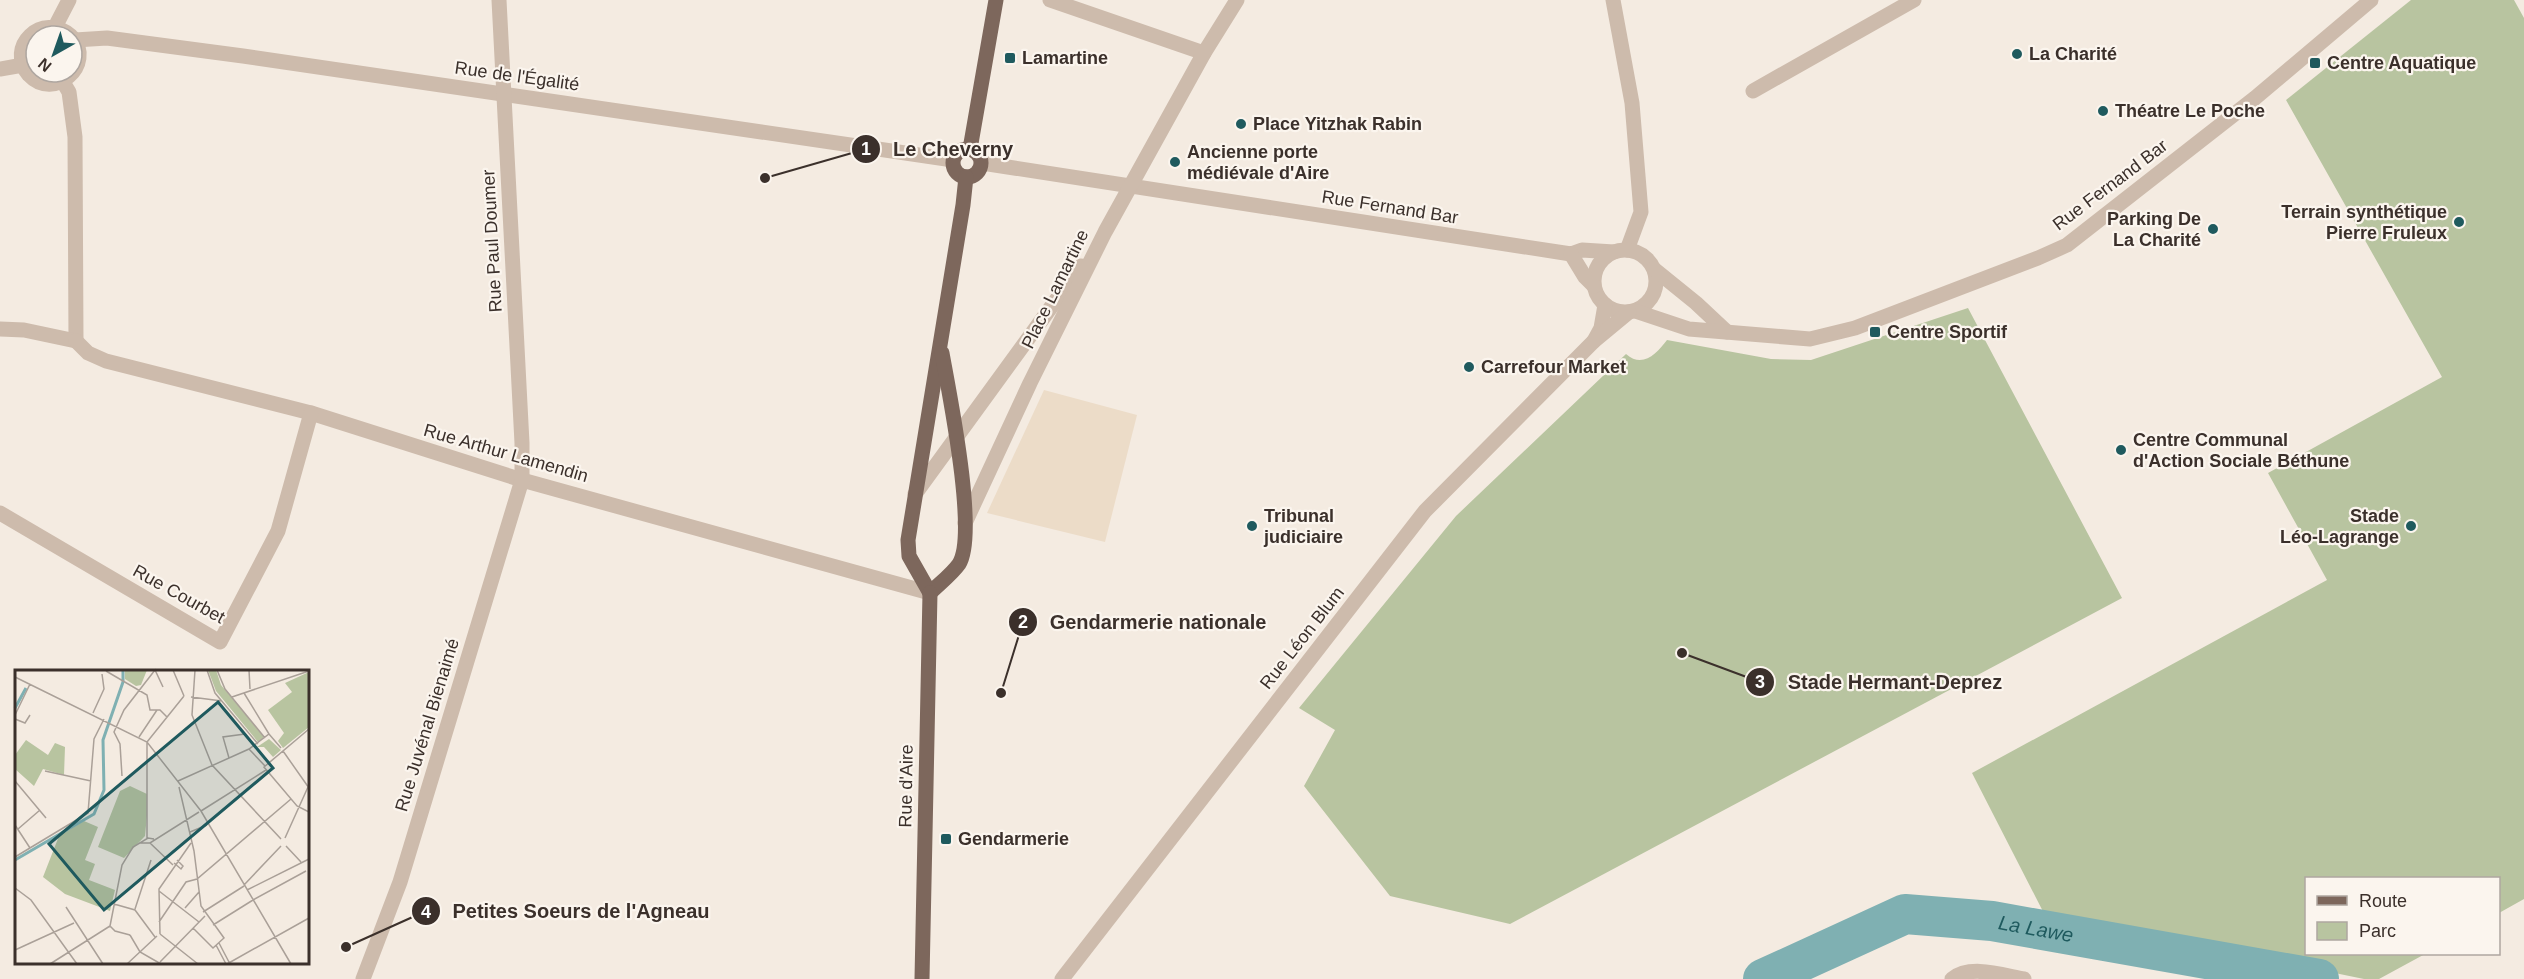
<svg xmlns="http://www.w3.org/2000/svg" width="2524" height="979" viewBox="0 0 2524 979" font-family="Arial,sans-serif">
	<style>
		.green { fill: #b8c4a0 }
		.plaza { fill: #ecdcc8 }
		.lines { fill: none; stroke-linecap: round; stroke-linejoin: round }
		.river { stroke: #7fb0b2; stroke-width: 40 }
		.minor { stroke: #cdbbac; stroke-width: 15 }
		.major { stroke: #7d675c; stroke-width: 15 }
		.poi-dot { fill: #1f5a5e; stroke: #fbf5ee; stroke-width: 2 }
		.labels { text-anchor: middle; stroke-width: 4.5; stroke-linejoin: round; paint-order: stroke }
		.poi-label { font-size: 18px; font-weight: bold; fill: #3b302b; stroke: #fbf5ee; text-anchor: start }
		.street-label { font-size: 18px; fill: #3b302b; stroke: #fbf5ee }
		.water-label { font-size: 20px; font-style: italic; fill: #1f5a5e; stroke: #fbf5ee }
		.inset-river { fill: none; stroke: #7fb0b2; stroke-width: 3 }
		.inset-road { fill: none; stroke: #aaa098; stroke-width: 1.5 }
		.view { fill: #1f5a5e; fill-opacity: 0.15; stroke: #1f5a5e; stroke-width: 3 }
		.inset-edge { fill: none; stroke: #3b302b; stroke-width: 3 }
		.leader { fill: none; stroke: #3b302b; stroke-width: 2 }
		.callout-dot { fill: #3b302b; stroke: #fbf5ee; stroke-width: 2 }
		.mark-label { font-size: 18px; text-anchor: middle; font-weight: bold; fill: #fff }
		.callout-label { font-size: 20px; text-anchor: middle; font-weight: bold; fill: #3b302b; stroke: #fbf5ee; stroke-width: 4.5; stroke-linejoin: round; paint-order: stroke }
	</style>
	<rect width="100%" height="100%" fill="#f4ebe1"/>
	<!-- green -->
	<g class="green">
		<polygon points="2411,0 2514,0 2524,18 2524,899 2499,913 2498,878 2306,878 2306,954 2425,954 2379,979 2364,979 2252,956 2052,929 1972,773 2327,580 2268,473 2442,377 2286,100"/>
		<path d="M1968,308L2122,598L1510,924L1390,896L1304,786L1335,730L1299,708L1456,516L1626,354C1643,369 1657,353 1667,340L1771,359L1811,360Z"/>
	</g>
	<!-- plaza -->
	<polygon class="plaza" points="1044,390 1137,415 1105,542 987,513"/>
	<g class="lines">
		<!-- river -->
		<path class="river" id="s1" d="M1763,979L1905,914L1992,921L2319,979"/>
		<!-- minor -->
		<g class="minor">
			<polyline points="1050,0 1204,53"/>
			<polyline points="1613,0 1632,103 1641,212 1627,250"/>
			<polyline points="55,27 69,0"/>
			<path d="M71,36C42,11 5,47 29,75C54,102 96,64 72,37"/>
			<polyline points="75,40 107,38 243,56 953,160"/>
			<polyline points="0,69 23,65"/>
			<polyline points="63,82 69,92 75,137 76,341"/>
			<polyline points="1753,91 1914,0"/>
			<polyline points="982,163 1571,254 1582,250 1614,252"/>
			<circle cx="1625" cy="281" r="31"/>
			<polyline points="1571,254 1585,277 1594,286"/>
			<polyline points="1654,269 1696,303 1727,332"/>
			<polyline points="1635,311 1689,329 1810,339 1855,328 2038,258 2067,245 2255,98 2371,0"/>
			<polyline points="0,329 24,330 76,341"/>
			<polyline points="76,341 88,353 106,361 311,413 522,480 930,593"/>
			<polyline points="1594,341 1601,328 1605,305"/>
			<polyline points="915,494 1081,266"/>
			<polyline points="0,513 220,642 278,531 311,413"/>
			<polyline points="965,523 1030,383 1105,232 1204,53 1237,0"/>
			<polyline points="363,979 400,882 522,480 522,443 499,0"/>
			<polyline points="1062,979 1425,511 1594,341 1629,312"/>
			<path d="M1952,979C1970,964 2002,975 2024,979"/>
		</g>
		<!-- major -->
		<g class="major">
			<circle cx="967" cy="163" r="14"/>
			<polyline points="970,149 996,0"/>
			<polyline points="930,593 909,556 908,540 963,205 966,177"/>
			<path d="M930,593C939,584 952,574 959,564C978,534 949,392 942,353"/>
			<polyline points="922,979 930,593"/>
		</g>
	</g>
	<!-- markers -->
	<g class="poi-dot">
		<circle cx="2017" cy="54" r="6"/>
		<rect x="1004" y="52" width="12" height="12" rx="3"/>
		<rect x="2309" y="57" width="12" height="12" rx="3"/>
		<circle cx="2103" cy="111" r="6"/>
		<circle cx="1241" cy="124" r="6"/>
		<circle cx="1175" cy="162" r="6"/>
		<circle cx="2459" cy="222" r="6"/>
		<circle cx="2213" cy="229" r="6"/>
		<rect x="1869" y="326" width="12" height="12" rx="3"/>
		<circle cx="1469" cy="367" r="6"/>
		<circle cx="2121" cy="450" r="6"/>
		<circle cx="1252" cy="526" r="6"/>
		<circle cx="2411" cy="526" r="6"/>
		<rect x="940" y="833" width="12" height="12" rx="3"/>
	</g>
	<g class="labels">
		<!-- poi labels -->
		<g class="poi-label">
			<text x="2029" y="60">La Charité</text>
			<text x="1022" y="64">Lamartine</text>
			<text x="2327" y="69">Centre Aquatique</text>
			<text x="2115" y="117">Théatre Le Poche</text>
			<text x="1253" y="130">Place Yitzhak Rabin</text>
			<text x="1187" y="158">Ancienne porte<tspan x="1187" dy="21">médiévale d'Aire</tspan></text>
			<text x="2447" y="218" text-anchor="end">Terrain synthétique<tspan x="2447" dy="21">Pierre Fruleux</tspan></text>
			<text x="2201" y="225" text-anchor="end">Parking De<tspan x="2201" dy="21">La Charité</tspan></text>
			<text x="1887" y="338">Centre Sportif</text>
			<text x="1481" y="373">Carrefour Market</text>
			<text x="2133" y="446">Centre Communal<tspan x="2133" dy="21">d'Action Sociale Béthune</tspan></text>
			<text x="1264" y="522">Tribunal<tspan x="1264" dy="21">judiciaire</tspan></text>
			<text x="2399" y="522" text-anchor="end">Stade<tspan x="2399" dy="21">Léo-Lagrange</tspan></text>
			<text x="958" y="845">Gendarmerie</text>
		</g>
		<!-- street labels -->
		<g class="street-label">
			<text transform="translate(517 76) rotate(8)" y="6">Rue de l'Égalité</text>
			<text transform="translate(2110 185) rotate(-37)" y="6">Rue Fernand Bar</text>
			<text transform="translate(1390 207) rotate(9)" y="6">Rue Fernand Bar</text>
			<text transform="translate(492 241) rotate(-93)" y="6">Rue Paul Doumer</text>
			<text transform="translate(1055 289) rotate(-64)" y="6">Place Lamartine</text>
			<text transform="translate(506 453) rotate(16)" y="6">Rue Arthur Lamendin</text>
			<text transform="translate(179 594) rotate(29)" y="6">Rue Courbet</text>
			<text transform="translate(1302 638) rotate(-52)" y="6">Rue Léon Blum</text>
			<text transform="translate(427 725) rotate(-73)" y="6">Rue Juvénal Bienaimé</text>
			<text transform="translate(906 786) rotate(-89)" y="6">Rue d'Aire</text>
		</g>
		<!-- water labels -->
		<g class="water-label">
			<text dy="7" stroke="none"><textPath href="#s1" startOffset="288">La Lawe</textPath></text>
		</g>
	</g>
	<!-- overview -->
	<g transform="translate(15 670)">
		<rect width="294" height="294" fill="#f4ebe1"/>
		<path d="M110,0H132L126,15L121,16L110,9ZM193,0H201L206,15L249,67L243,72L201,21ZM294,2V57L268,78L263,71L269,63L253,40L277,22L270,13ZM254,69L266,80L258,87L249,77H242ZM11,70L33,85L40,73L50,77L49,105L28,99L19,116L0,99V85ZM115,116L132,124V145L130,166L109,188L83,177L105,121ZM69,151L83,157L70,190L80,194L74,210L100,220L95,241L50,224L28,207L44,166Z" fill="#b8c4a0"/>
		<path class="inset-river" d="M0,38L11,18M0,190L79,144L89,120L88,70L108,12V0"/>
		<path class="inset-road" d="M158,0L169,26M180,0L177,45L197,95L266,169M192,0L200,23L243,74M202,0L210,19L250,68M234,0L235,19M91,1L132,25L135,40H145L152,47M0,7L132,72L186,141L276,294M229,23L254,64M176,27L207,31M217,27L294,1M78,43L89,19L87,4M0,45L15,14M0,49L10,53L15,45M294,59L249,97L282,136L294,142M124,67L142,40M234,79L250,96M268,81L294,118M214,88L208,67L230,64M30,101L76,111M107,106L105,74L99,62L109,40L140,0L148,17M0,111L31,148M163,111L234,79L254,64L266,78M164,117L179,181L186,236L209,268L198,278L178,258M186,141L251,100M0,155L15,178M3,159L25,140M175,162L192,155M270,168L293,117M132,169V72L169,26M124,173H135L184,142M135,173L158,195M271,176L286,192M0,187L73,143L79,69L89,49M159,193L166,199L168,196L162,190M229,215L266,176M0,218L16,230L62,294M232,220L294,189M144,221L184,252M238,230L291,201M99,234L120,240L140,267M51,237L88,294M170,238L184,222M120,239L136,190M188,242L229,216M144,252L171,212L182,209L276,129M198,255L238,230M95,256L107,195L118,177L133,168L139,169M95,256L100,261L115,265M145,264L144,219L176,173M145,264L183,294M115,265L125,282L146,294M204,273L215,294M201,275L211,294M0,280L59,253M145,292L190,246M35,294L95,256M112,294L142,266M212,294L294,248"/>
		<path class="view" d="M203,32L258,98L89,240L34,174Z"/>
		<rect width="294" height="294" class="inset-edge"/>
	</g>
	<!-- callouts -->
	<path class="leader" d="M765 178L866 149M1001 693L1023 622M1682 653L1760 682M346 947L426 911"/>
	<g class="callout-dot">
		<circle cx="765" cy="178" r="6"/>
		<circle cx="1001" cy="693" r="6"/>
		<circle cx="1682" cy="653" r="6"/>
		<circle cx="346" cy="947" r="6"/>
		<circle cx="866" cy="149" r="15"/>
		<circle cx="1023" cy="622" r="15"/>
		<circle cx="1760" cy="682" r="15"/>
		<circle cx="426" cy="911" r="15"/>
	</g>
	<g class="mark-label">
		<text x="866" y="155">1</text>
		<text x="1023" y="628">2</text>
		<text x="1760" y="688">3</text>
		<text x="426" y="918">4</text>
	</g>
	<g class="callout-label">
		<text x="953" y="156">Le Cheverny</text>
		<text x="1158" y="629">Gendarmerie nationale</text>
		<text x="1895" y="689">Stade Hermant-Deprez</text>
		<text x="581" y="918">Petites Soeurs de l'Agneau</text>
	</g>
	<!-- legend -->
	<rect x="2305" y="877" width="195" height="78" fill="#fbf5ee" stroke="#aea6a0" stroke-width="1.5"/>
	<rect x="2317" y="896" width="30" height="9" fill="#7d675c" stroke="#aea6a0" stroke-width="1.5"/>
	<text x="2359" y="907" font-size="18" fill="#3b302b">Route</text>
	<rect x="2317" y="922" width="30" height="18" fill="#b8c4a0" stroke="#aea6a0" stroke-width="1.5"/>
	<text x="2359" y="937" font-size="18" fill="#3b302b">Parc</text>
	<!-- north arrow -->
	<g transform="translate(54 54) rotate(220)"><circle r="28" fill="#fbf5ee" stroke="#aea6a0" stroke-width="1.5"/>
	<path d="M0-4.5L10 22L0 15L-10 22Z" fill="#1f5a5e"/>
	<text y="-9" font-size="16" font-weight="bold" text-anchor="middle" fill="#3b302b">N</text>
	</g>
</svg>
